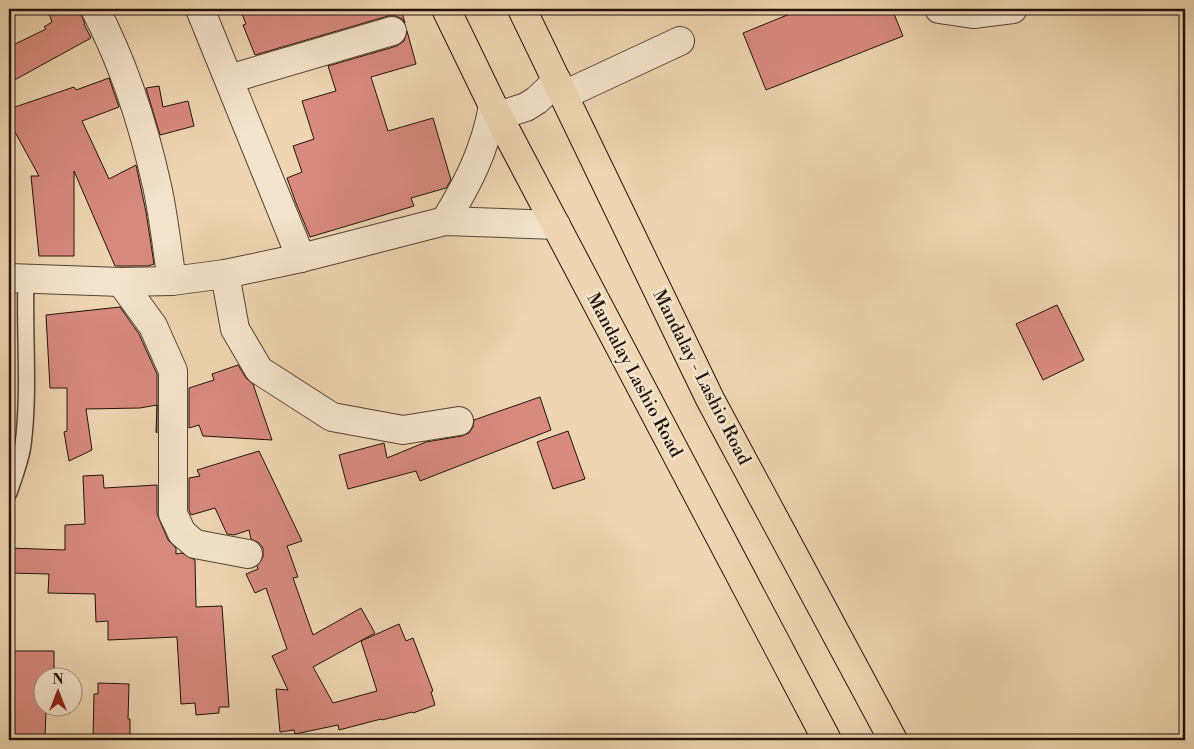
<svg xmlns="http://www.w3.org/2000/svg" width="1194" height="749" viewBox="0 0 1194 749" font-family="'Libre Bodoni',serif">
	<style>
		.building { fill: #d88a7f; stroke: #231208 }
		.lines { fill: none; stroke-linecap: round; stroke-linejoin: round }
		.lane-casing { stroke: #564332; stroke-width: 18 }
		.street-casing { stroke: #564332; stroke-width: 30 }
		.highway-casing { stroke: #231208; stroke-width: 30 }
		.lane { stroke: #f4e4cd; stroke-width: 15 }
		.street { stroke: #f4e4cd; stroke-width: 28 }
		.highway { stroke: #eed6b2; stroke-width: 28 }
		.labels { text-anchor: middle; stroke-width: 5; stroke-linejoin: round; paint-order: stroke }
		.street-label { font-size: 18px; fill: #231208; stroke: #f4e4cd }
	</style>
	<rect width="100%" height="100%" fill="#eed6b2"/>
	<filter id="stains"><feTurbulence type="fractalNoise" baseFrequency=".004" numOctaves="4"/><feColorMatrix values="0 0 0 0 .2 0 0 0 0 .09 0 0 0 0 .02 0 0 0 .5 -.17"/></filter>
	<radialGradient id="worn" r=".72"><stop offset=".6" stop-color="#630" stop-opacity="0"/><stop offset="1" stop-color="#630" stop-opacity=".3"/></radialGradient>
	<!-- building -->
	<g class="building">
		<polygon points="47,9 79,9 85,24 84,24 91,38 9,83 9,47 46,29 44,27 52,22"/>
		<polygon points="240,9 401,9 405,23 402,19 396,16 388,16 255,55 243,25 246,24"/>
		<polygon points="802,9 892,9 903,36 766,90 743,33"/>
		<polygon points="407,31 416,64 371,77 388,131 433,118 451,180 446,188 411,198 414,206 310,237 296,203 287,178 302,172 293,146 314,139 302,101 336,91 328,66 397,46 404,41"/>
		<polygon points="109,78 119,107 82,121 109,179 136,165 146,212 154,264 148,266 115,266 74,171 74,256 39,256 31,176 39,176 9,121 9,109 74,87 76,90"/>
		<polygon points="159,86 163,107 188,101 194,126 160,135 146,88"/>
		<polygon points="1057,305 1084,360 1043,380 1016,324"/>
		<polygon points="120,307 139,334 157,374 157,433 156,432 157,405 140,408 86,409 92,450 69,461 64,432 67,431 67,388 50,388 46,315"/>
		<polygon points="238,365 246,378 253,384 272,440 203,436 199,425 189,428 189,388 214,380 212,374"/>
		<polygon points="540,397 551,430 420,481 416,471 348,489 339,455 384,443 387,458 426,442 462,436 469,433 473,427 474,420"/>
		<polygon points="568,431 585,479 553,489 537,442"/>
		<polygon points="259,451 302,541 287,546 298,577 293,578 313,635 361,608 375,633 313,667 333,703 377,691 361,641 399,624 406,641 413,638 433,691 431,692 435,705 413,713 412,712 382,720 381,719 339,730 338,725 295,734 294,730 280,732 276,689 288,690 272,656 287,649 266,588 255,593 246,574 258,569 257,566 263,557 263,548 259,543 251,539 249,530 234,535 227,534 215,508 191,515 189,510 189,478 200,476 197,470"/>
		<polygon points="103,475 104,488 157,485 157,514 168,540 176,548 176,554 182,553 195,560 196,607 222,606 229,707 219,707 219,713 196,715 195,703 181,704 177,637 108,640 108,621 96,622 95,594 48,593 49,574 9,573 9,548 65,550 65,525 85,524 83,476"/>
		<polygon points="9,651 54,651 54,676 42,676 42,706 54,706 54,710 46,710 45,740 9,740"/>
		<polygon points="98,683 129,684 128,719 130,719 130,740 93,740 94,694 98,694"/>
	</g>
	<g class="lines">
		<defs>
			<path id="lane" d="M9,493C14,478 21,460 23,445C30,390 24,334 26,279"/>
			<g id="street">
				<path d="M95,9C125,66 143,123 157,186C164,217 167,249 172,281"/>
				<polyline points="200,9 301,258"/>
				<polyline points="939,9 973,14 1013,9"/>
				<polyline points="229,79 392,31"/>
				<polyline points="564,95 680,41"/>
				<polyline points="498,116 526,107 537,100 557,81"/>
				<path d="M445,221C468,183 485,151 493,106"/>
				<polyline points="225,274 235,329 259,370 332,417 403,430 459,421"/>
				<polyline points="9,278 121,282 172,281 225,274 301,258 445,221 556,225"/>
				<polyline points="121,282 153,326 173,371 173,514 182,533 195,544 248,554"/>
			</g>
			<g id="highway">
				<polyline points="446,9 493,106 827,740"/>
				<polyline points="522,9 710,399 893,740"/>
			</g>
		</defs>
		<!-- lane casing -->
		<use href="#lane" class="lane-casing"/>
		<!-- street casing -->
		<use href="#street" class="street-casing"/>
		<!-- highway casing -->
		<use href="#highway" class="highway-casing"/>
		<!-- lane -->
		<use href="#lane" class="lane"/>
		<!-- street -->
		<use href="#street" class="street"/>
		<!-- highway -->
		<use href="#highway" class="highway"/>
	</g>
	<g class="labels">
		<!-- street labels -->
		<g class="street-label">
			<text transform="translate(635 375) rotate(62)" y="6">Mandalay Lashio Road</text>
			<text transform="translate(702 377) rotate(63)" y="6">Mandalay - Lashio Road</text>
		</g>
	</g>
	<!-- margin -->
	<rect width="1194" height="749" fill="none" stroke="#eed6b2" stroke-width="30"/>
	<rect x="10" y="10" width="1174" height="729" fill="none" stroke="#231208" stroke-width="2.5"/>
	<rect x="15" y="15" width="1164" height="719" fill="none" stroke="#231208"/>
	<!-- north arrow -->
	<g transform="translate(58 692)"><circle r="24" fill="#f4e4cd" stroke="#a0907e"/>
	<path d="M0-4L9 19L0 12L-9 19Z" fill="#8f2418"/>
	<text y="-8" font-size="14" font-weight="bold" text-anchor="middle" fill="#231208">N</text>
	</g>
	<rect width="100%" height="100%" filter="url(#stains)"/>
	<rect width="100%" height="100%" fill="url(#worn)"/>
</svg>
